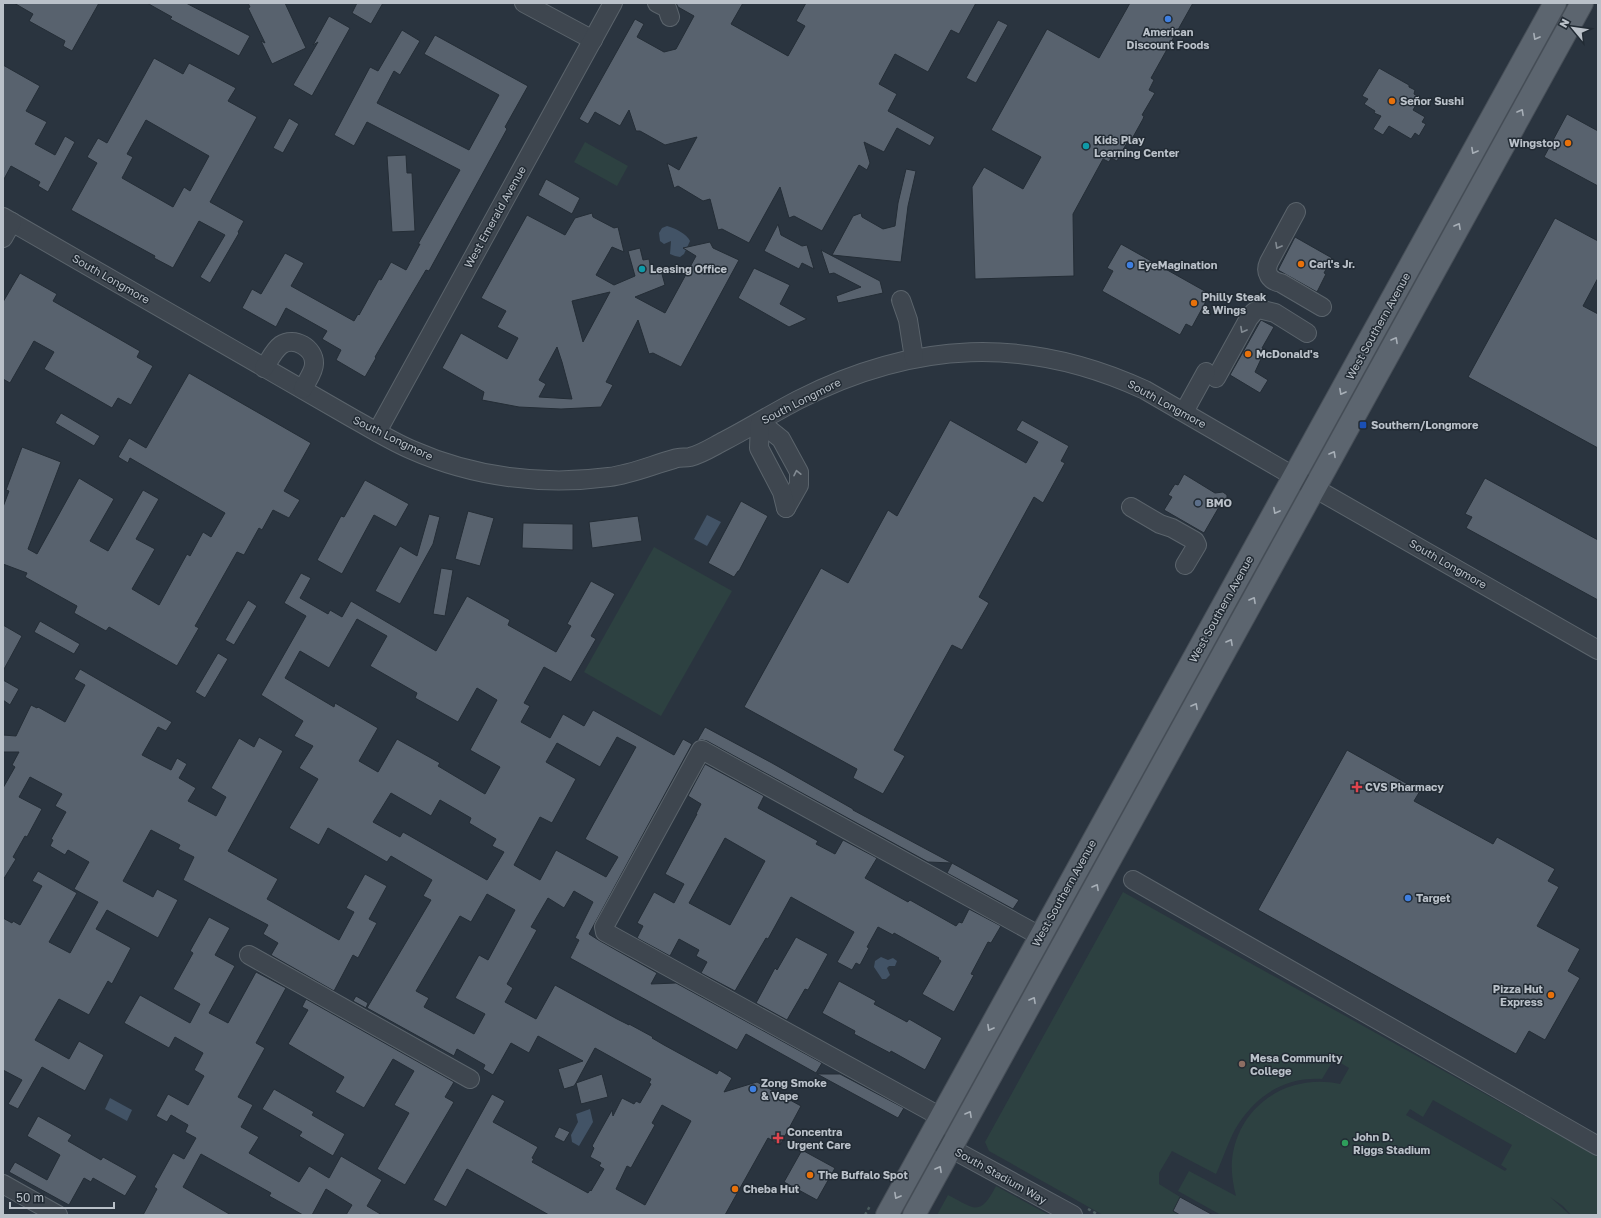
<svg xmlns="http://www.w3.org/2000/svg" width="1601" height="1218" viewBox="0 0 1601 1218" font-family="'Golos Text',sans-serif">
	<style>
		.green { fill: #2d4141; fill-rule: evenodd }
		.water { fill: #425366 }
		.building { fill: #58626e; stroke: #242d36; fill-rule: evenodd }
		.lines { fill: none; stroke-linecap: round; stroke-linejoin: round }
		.minor-casing { stroke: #5b646c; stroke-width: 20 }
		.major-casing { stroke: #474f58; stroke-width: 24 }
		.path { stroke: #4c5d5f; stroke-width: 2.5; stroke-dasharray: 3 3; stroke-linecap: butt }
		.minor { stroke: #3e464f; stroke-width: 18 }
		.major { stroke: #5c656f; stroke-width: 22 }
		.oneway { stroke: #a7afb7 }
		.oneway2 { stroke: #828a92 }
		.shop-dot { fill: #3f7fe0; stroke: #222b34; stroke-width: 1.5 }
		.food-dot { fill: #e8710a; stroke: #222b34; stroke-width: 1.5 }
		.culture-dot { fill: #0f9aa8; stroke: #222b34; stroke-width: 1.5 }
		.transit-dot { fill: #1a4fb4; stroke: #222b34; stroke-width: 1.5 }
		.service-dot { fill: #5c6f8a; stroke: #222b34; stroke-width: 1.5 }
		.health-dot { fill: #e0444e; stroke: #222b34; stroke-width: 1.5 }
		.education-dot { fill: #8d6e63; stroke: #222b34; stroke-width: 1.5 }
		.leisure-dot { fill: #2e9e5b; stroke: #222b34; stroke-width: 1.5 }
		.labels { text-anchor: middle; stroke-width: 3; stroke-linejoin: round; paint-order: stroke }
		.poi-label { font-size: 11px; font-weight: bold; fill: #bac1c9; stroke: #222b34; text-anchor: start }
		.street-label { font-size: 11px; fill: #bac1c9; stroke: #222b34 }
	</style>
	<rect width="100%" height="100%" fill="#2a343f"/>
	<!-- green -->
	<g class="green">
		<polygon points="585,142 628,166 617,186 574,162"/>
		<polygon points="654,547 732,591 661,716 584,672"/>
		<path d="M1123,892L1598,1157V1215H1571L1563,1206L1550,1197L1570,1215H1221L1178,1191L1189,1171L1236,1196C1233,1184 1231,1172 1232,1160C1238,1105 1288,1073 1340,1084L1349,1068L1334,1059L1322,1079C1287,1077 1259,1093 1239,1123C1230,1136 1223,1159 1216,1174L1172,1151L1159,1173V1184L1180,1197L1173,1211L1180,1215H1103L989,1151L985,1142ZM1433,1100L1512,1145L1501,1165L1507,1169L1505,1171L1406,1115L1410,1109L1423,1117Z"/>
		<path d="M996,1186L1049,1215H937L948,1195C975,1209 980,1217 996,1186Z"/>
	</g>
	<!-- water -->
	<g class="water">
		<path d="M667,226C675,228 687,234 690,241L684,254L680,257L675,256L670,254L671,241L664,244L660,241L659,233L662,228Z"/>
		<polygon points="707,515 721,522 707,546 694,539"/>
		<polygon points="881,957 888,960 893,958 897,961 895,966 889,966 887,968 890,975 886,979 882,979 874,967 875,961"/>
		<polygon points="110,1098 132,1110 127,1121 105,1109"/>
		<polygon points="590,1109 593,1122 579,1146 572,1142 571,1135 578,1122 576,1114"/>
	</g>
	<!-- building -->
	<g class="building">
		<polygon points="14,3 99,3 72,51 63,46 65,41 29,21 33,14"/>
		<polygon points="147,3 186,3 250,36 239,56 170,19 172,17"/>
		<polygon points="248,3 285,3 306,48 272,64 261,41 265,43 248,8 250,7"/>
		<polygon points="357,3 383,3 371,24 352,13"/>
		<polygon points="676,3 743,3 731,24 788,56 805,26 796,21 806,3 976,3 959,34 951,30 928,72 895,54 879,84 897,94 888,111 935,137 930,146 897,128 884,152 864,142 870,163 867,170 859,165 822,231 794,216 789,218 780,187 749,243 722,229 718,230 710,199 703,201 678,186 674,188 667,163 679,170 697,137 665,145 640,131 636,131 629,110 620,126 595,112 588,124 579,119 635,19 644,24 637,37 664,52 676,49 694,16 678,7"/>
		<polygon points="1130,3 1193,3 1151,78 1154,80 1149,90 1155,93 1142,115 1144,116 1143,119 1133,137 1129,139 1117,161 1111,158 1109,162 1103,159 1073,214 1074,276 975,279 972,187 984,167 1023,189 1041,157 991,130 1047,29 1099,58"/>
		<polygon points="329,16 350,28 312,96 293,85 318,42 313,45"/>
		<polygon points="998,20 1008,25 976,83 966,78"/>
		<polygon points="402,30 420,41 400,75 394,71 377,103 469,150 499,95 424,54 435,35 528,86 505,127 507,129 429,271 426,270 410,297 375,357 376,358 365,377 336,360 341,350 322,339 327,331 286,308 276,327 242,308 252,289 261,294 285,253 304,263 291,286 354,321 358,314 359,315 379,279 381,280 391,262 406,270 420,244 418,244 460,170 367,122 354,146 334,135 370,67 378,71"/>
		<path d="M154,58L183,74L189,63L236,88L228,101L257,117L210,202L244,221L238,232L239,233L210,283L200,277L225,235L199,221L173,268L154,258L155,256L71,210L97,163L87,157L98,138L107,143ZM146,120L209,156L190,191L184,187L173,207L122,178L133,157L127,154Z"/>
		<polygon points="3,65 40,86 26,111 47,122 35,144 55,155 65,136 75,142 48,192 38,186 40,182 11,166 3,181"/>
		<polygon points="1379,68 1409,85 1409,87 1415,90 1414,94 1420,98 1413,110 1425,117 1422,122 1426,124 1419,136 1415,133 1411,139 1389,126 1383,135 1373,129 1381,116 1374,113 1375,111 1364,104 1368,99 1362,96"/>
		<polygon points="1567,114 1598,131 1598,186 1544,157"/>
		<polygon points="289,118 299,124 283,153 273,148"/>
		<polygon points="406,155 407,173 412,173 415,231 392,232 387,156"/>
		<polygon points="906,169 916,171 908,206 901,262 832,255 853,216 861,213 862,217 883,229 895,226 898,203"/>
		<polygon points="546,179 580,198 572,214 538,195"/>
		<path d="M592,213L593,217L614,228L618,227L624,252L612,247L596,275L614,285L635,276L628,251L640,248L643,260L649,259L651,270L660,267L665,285L635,297L665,313L696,256L683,248L710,242L713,248L739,260L681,367L653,353L649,354L638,320L606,382L613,385L601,407L561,409L519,407L482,400L484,392L442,368L461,333L507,359L518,338L497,327L506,311L481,298L527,215L565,235L575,218ZM610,292L583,342L572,301ZM557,347L562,362L572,399L539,397L546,384L539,380Z"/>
		<polygon points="1555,218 1598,241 1598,278 1583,306 1598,314 1598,448 1468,377"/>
		<polygon points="778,224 781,235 802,246 807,245 814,269 802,263 799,269 764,251"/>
		<polygon points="1295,237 1332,258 1324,273 1326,274 1317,292 1278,270"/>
		<polygon points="1121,244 1210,294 1192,327 1186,324 1180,335 1102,291 1113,271 1107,268"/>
		<polygon points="821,250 880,281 883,293 838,303 836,296 861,287 834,273 829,274"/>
		<polygon points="754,268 790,285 780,304 807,319 789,327 738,298"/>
		<polygon points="20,273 57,294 53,301 140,351 137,357 153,366 131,405 118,398 112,408 44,369 54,352 34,341 10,383 3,379 3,302"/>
		<polygon points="1261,320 1274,327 1262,348 1264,349 1259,358 1261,359 1255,372 1268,380 1260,393 1230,375"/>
		<polygon points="189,373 311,443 284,491 300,500 289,518 273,510 262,530 259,528 244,555 237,552 195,626 199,628 177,666 109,627 106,631 74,613 77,606 25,577 27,573 3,564 3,507 9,491 6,490 22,447 61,462 28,549 37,554 79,478 114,499 90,541 108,551 143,490 159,499 136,539 155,549 132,589 159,605 187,554 190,556 203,532 211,537 225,513 130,458 128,463 118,457 129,438 146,448"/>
		<polygon points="61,413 100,436 94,446 55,423"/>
		<polygon points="950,420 1026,463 1038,442 1016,430 1022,420 1069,446 1061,461 1065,463 1043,503 1034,497 979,597 989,603 962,650 952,645 894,750 905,756 883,794 853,778 857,769 744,707 821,568 848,583 888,510 897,516"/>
		<polygon points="1184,474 1215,493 1223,492 1227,495 1227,502 1224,505 1219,507 1204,533 1164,510 1172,497 1168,495 1175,484 1178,485"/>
		<polygon points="1485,478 1598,540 1598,600 1466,528 1472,517 1465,514"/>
		<polygon points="365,480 409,504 396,527 374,515 342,574 317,560 341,516 344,517"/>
		<polygon points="741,501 768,516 739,571 738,571 734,577 708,563"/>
		<polygon points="468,511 494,518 480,566 455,559"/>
		<polygon points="429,514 440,517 433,544 400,604 375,591 400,546 417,556"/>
		<polygon points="638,516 642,541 592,548 589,522"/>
		<polygon points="523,523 573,524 573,550 522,548"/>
		<polygon points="441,568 453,570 445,616 433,614"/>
		<path d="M301,573L311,578L300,598L328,614L330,610L342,617L351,601L436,651L467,596L510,620L508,625L556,652L571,626L567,624L591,581L615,594L591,636L596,639L571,682L544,667L524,703L530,706L521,722L550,738L563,714L584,726L593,710L674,755L683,739L692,744L589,934L600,941L657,973L651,984L676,983L822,1063L816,1073L746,1034L737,1050L570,958L579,940L575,938L593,902L574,891L564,908L548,898L531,927L537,930L507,984L513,988L505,1002L536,1019L555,985L617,1019L629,1025V1024L653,1037L652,1038L664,1045L717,1074L719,1070L732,1078L724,1092L757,1082L801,1106L780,1145L768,1138L725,1215H549L467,1169L446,1207L433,1200L492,1094L505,1101L493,1122L538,1147L532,1158L534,1159L532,1162L588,1193L590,1190L591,1191L604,1169L599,1166L601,1163L590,1157L594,1148L592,1146L598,1135L612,1110L613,1116L622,1098L634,1104L636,1101L640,1103L651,1084L649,1083L651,1079L595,1048L576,1083L602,1074L608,1097L581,1104L576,1083L574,1086L564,1089L558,1069L583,1061L538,1036L529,1053L511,1043L493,1075L483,1069L485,1065L457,1049L454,1056L367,1008L431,900L423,896L432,880L391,856L387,862L328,828L319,845L289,828L318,779L299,768L313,746L294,736L303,721L261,695L306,616L284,603ZM357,619L387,636L370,666L417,693L415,698L458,722L477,688L497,700L470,750L500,767L485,794L438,766L440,763L397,739L378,772L359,761L378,728L335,703L334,707L285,678L300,651L329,668ZM617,737L636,747L585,839L618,857L606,877L556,850L540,880L514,865L540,817L552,823L576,779L546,762L557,743L600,767ZM391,793L431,816L440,800L471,818L469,823L496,839L492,846L504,852L487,880L403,832L400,837L373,822ZM487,894L515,910L488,960L479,955L455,998L485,1014L474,1034L424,1007L429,998L416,991L460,916L471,922ZM662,1105L691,1121L645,1205L616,1189L627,1166L631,1168L637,1157L655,1125L652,1123Z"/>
		<polygon points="248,600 257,606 234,645 225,640"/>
		<polygon points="40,621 80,644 74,654 34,632"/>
		<polygon points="3,625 22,636 3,671"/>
		<polygon points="218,653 228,659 205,698 195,692"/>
		<polygon points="80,669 172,722 166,731 158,727 142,755 171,770 177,758 187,764 179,778 196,788 188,801 216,816 226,797 211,788 239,738 254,747 259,737 283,751 228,851 278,879 267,899 339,940 354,912 346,908 365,874 387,886 369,919 377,923 358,958 353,955 334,991 271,955 278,943 263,934 268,925 183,880 194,857 178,849 180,845 151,830 123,881 153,897 157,889 178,900 158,938 107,910 96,929 131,948 112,984 108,981 89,1015 59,999 35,1040 69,1059 79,1041 104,1055 85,1091 42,1067 18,1109 8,1104 22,1080 3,1070 3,918 12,923 13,921 20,925 42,886 32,881 38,871 77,893 49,942 70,953 98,902 74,889 89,862 68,850 65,855 50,846 53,840 51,839 66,812 55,806 62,794 30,777 19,797 42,809 27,837 25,836 13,857 16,859 3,880 3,788 15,767 12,765 19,752 3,752 3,735 16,736 31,705 37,708 38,707 65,722 85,685 74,679"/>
		<polygon points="3,680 19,689 10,705 3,700"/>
		<polygon points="705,727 772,763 853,809 853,810 952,863 928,862 707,741 702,740 697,741"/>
		<polygon points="1347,750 1420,791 1414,801 1493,844 1497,837 1555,869 1548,881 1559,887 1537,926 1580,949 1568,971 1580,978 1545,1040 1529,1031 1516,1054 1258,910"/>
		<path d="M705,764L764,796L758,808L818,841L816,844L835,854L843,840L877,858L865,878L908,902L910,900L956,926L959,922L962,923L969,909L1001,926L991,943L988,942L971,974L974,975L954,1012L922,994L941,961L938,959L939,958L894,933L893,935L878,927L867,947L869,948L860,965L856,963L852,970L837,962L854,932L791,897L768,939L766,938L735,991L701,973L707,962L696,956L699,950L679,939L670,956L637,938L643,926L637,923L654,892L674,903L684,884L665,874L697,814H696L701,804L688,796ZM725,838L765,861L730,925L689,903Z"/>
		<polygon points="952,863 1019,900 1013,909 947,873"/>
		<polygon points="209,917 230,928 215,955 235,966 209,1013 228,1023 256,972 286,988 256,1043 265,1048 238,1097 253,1105 241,1127 259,1137 249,1153 299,1182 309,1166 329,1178 341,1156 382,1180 367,1206 382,1215 346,1215 352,1205 326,1189 312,1215 303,1215 269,1196 271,1193 201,1154 183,1187 231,1215 143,1215 157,1189 154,1187 173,1153 184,1159 196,1138 185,1132 188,1125 171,1115 167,1122 156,1116 168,1094 188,1105 204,1076 194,1070 203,1053 175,1037 169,1048 124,1023 140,995 190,1023 200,1004 173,989 193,953 190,951"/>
		<polygon points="796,937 828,954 808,990 805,989 787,1020 756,1003 775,968 777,970"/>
		<polygon points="839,981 876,1001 874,1004 907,1022 909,1019 942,1038 925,1070 891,1051 890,1053 854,1034 855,1031 822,1013"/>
		<polygon points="356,996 368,1003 366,1008 353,1001"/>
		<polygon points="306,999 454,1082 445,1097 454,1102 405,1185 377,1169 409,1113 394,1105 414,1071 393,1059 364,1108 335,1092 344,1077 288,1044 308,1010 302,1007"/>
		<polygon points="817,1074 840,1074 904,1108 898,1118"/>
		<polygon points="274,1089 314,1112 312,1115 345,1134 333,1156 299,1136 302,1132 262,1109"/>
		<polygon points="38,1116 72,1135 68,1141 101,1160 103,1157 137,1176 125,1196 93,1178 91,1182 84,1178 69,1205 9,1172 15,1162 47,1180 60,1155 27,1136"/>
		<polygon points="559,1127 570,1132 564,1142 554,1137"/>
		<polygon points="802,1150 835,1168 817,1200 784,1182"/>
		<polygon points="1180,1197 1213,1215 1180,1215 1173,1211"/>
	</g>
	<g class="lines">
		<defs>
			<g id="minor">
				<polyline points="524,3 593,40"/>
				<polyline points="657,3 667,8 670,17"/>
				<path d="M1296,212L1269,262C1264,273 1270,281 1281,283L1322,307"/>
				<path d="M3,217L352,418C372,429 391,441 412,450C473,477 543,486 609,477C632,474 652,465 674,459C679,457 685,458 690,457C702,454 714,446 724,441C749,428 773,413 798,400C914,341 1026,335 1145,390L1295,477L1598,650"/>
				<polyline points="3,238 12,222"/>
				<polyline points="901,300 908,320 914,358"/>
				<path d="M264,368C269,361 274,350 281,345C294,336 315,348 314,364C314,372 306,382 303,389"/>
				<polyline points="1216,378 1249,318 1254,312 1259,309 1275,313 1307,333"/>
				<polyline points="1184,412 1206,372"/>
				<polyline points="760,422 781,439 799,472 799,485 786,508"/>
				<polyline points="760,422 759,448 782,492 786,508"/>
				<polyline points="377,432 613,3"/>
				<polyline points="1131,507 1160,524 1172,528 1195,541 1197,545 1185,565"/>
				<polyline points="1133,880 1598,1146"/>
				<polyline points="249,955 470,1079"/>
				<polyline points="941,1117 605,932 604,927 701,750 702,750 1040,936"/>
				<polyline points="930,1137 1073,1215"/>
				<polyline points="3,1184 58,1215"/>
			</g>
			<g id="major">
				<polyline points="887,1215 1555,3"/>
				<polyline points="914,1215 1582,3"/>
			</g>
		</defs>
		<!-- minor casing -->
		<use href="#minor" class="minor-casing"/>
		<!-- major casing -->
		<use href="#major" class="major-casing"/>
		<!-- path -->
		<g class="path">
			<polyline points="1088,1209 1099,1215"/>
			<polyline points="865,1215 870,1206"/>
		</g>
		<!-- minor -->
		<use href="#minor" class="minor"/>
		<!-- major -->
		<use href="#major" class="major"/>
	</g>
	<!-- one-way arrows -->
	<defs><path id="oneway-chevron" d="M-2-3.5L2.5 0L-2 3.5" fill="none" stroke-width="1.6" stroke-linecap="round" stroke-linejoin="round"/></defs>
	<g class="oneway">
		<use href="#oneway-chevron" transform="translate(1536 37) rotate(119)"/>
		<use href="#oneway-chevron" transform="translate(1521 112) rotate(-61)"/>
		<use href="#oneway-chevron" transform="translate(1474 151) rotate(119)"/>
		<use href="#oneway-chevron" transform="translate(1458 226) rotate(-61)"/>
		<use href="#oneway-chevron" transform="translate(1395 340) rotate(-61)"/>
		<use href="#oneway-chevron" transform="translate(1342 392) rotate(119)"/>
		<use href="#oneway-chevron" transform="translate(1333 454) rotate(-61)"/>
		<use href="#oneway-chevron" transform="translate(1276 511) rotate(119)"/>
		<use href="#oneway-chevron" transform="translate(1253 600) rotate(-61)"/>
		<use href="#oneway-chevron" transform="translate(1230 642) rotate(-61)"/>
		<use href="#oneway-chevron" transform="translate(1195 706) rotate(-61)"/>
		<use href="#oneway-chevron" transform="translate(1096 887) rotate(-61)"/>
		<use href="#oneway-chevron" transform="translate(1033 1000) rotate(-61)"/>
		<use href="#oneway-chevron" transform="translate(990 1028) rotate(119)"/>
		<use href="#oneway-chevron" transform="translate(969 1114) rotate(-61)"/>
		<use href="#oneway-chevron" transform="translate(939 1169) rotate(-61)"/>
		<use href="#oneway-chevron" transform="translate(897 1196) rotate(119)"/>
	</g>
	<g class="oneway2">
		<use href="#oneway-chevron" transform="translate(1278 246) rotate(119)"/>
		<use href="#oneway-chevron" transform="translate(1243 330) rotate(119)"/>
		<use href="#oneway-chevron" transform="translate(797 473) rotate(-102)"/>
	</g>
	<!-- markers -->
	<g class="shop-dot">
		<circle cx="1168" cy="19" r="4"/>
		<circle cx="1130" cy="265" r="4"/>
		<circle cx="1408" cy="898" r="4"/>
		<circle cx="753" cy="1089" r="4"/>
	</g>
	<g class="food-dot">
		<circle cx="1392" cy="101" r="4"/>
		<circle cx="1568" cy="143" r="4"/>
		<circle cx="1301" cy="264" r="4"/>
		<circle cx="1194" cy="303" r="4"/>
		<circle cx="1248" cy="354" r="4"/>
		<circle cx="1551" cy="995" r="4"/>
		<circle cx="810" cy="1175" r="4"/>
		<circle cx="735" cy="1189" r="4"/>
	</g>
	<g class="culture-dot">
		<circle cx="1086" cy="146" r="4"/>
		<circle cx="642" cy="269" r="4"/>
	</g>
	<rect class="transit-dot" x="1359" y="421" width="8" height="8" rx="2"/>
	<circle class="service-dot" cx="1198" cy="503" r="4"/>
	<g class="health-dot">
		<path d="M1355 781h4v4h4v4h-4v4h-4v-4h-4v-4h4z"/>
		<path d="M776 1132h4v4h4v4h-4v4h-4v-4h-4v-4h4z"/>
	</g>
	<circle class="education-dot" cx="1242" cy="1064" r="4"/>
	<circle class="leisure-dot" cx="1345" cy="1143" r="4"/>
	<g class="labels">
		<!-- poi labels -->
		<g class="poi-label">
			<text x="1168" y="36" text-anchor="middle">American<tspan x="1168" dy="13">Discount Foods</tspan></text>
			<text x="1400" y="105">Señor Sushi</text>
			<text x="1094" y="144">Kids Play<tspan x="1094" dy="13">Learning Center</tspan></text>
			<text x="1560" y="147" text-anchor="end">Wingstop</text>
			<text x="1309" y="268">Carl's Jr.</text>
			<text x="1138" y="269">EyeMagination</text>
			<text x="650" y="273">Leasing Office</text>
			<text x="1202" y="301">Philly Steak<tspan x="1202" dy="13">&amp; Wings</tspan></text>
			<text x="1256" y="358">McDonald's</text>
			<text x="1371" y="429">Southern/Longmore</text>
			<text x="1206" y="507">BMO</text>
			<text x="1365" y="791">CVS Pharmacy</text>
			<text x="1416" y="902">Target</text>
			<text x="1543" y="993" text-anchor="end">Pizza Hut<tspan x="1543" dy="13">Express</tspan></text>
			<text x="1250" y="1062">Mesa Community<tspan x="1250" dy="13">College</tspan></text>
			<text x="761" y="1087">Zong Smoke<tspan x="761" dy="13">&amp; Vape</tspan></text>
			<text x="787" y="1136">Concentra<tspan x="787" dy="13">Urgent Care</tspan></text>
			<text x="1353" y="1141">John D.<tspan x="1353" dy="13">Riggs Stadium</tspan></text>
			<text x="818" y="1179">The Buffalo Spot</text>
			<text x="743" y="1193">Cheba Hut</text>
		</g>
		<!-- street labels -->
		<g class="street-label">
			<text transform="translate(495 217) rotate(-61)" y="4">West Emerald Avenue</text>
			<text transform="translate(111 279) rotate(30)" y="4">South Longmore</text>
			<text transform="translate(1378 326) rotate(-61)" y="4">West Southern Avenue</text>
			<text transform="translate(801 401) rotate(-27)" y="4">South Longmore</text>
			<text transform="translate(1167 404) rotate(29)" y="4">South Longmore</text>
			<text transform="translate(393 438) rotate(26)" y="4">South Longmore</text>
			<text transform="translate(1448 564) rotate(30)" y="4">South Longmore</text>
			<text transform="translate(1221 609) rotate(-61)" y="4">West Southern Avenue</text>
			<text transform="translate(1064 893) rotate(-61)" y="4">West Southern Avenue</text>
			<text transform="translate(1001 1176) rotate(29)" y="4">South Stadium Way</text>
		</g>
	</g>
	<!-- border -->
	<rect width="1601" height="1218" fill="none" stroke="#bac1c9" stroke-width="8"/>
	<!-- north arrow -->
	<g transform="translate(1573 28) rotate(299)" stroke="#222b34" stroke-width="3" paint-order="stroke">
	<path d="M0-3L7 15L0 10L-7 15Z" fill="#bac1c9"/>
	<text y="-6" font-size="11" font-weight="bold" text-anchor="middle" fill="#bac1c9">N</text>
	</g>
	<!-- scale -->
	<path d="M10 1202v6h104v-6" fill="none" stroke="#bac1c9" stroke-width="2"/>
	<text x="16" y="1202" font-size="12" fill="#bac1c9" stroke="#222b34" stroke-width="3" paint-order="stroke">50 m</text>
</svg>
